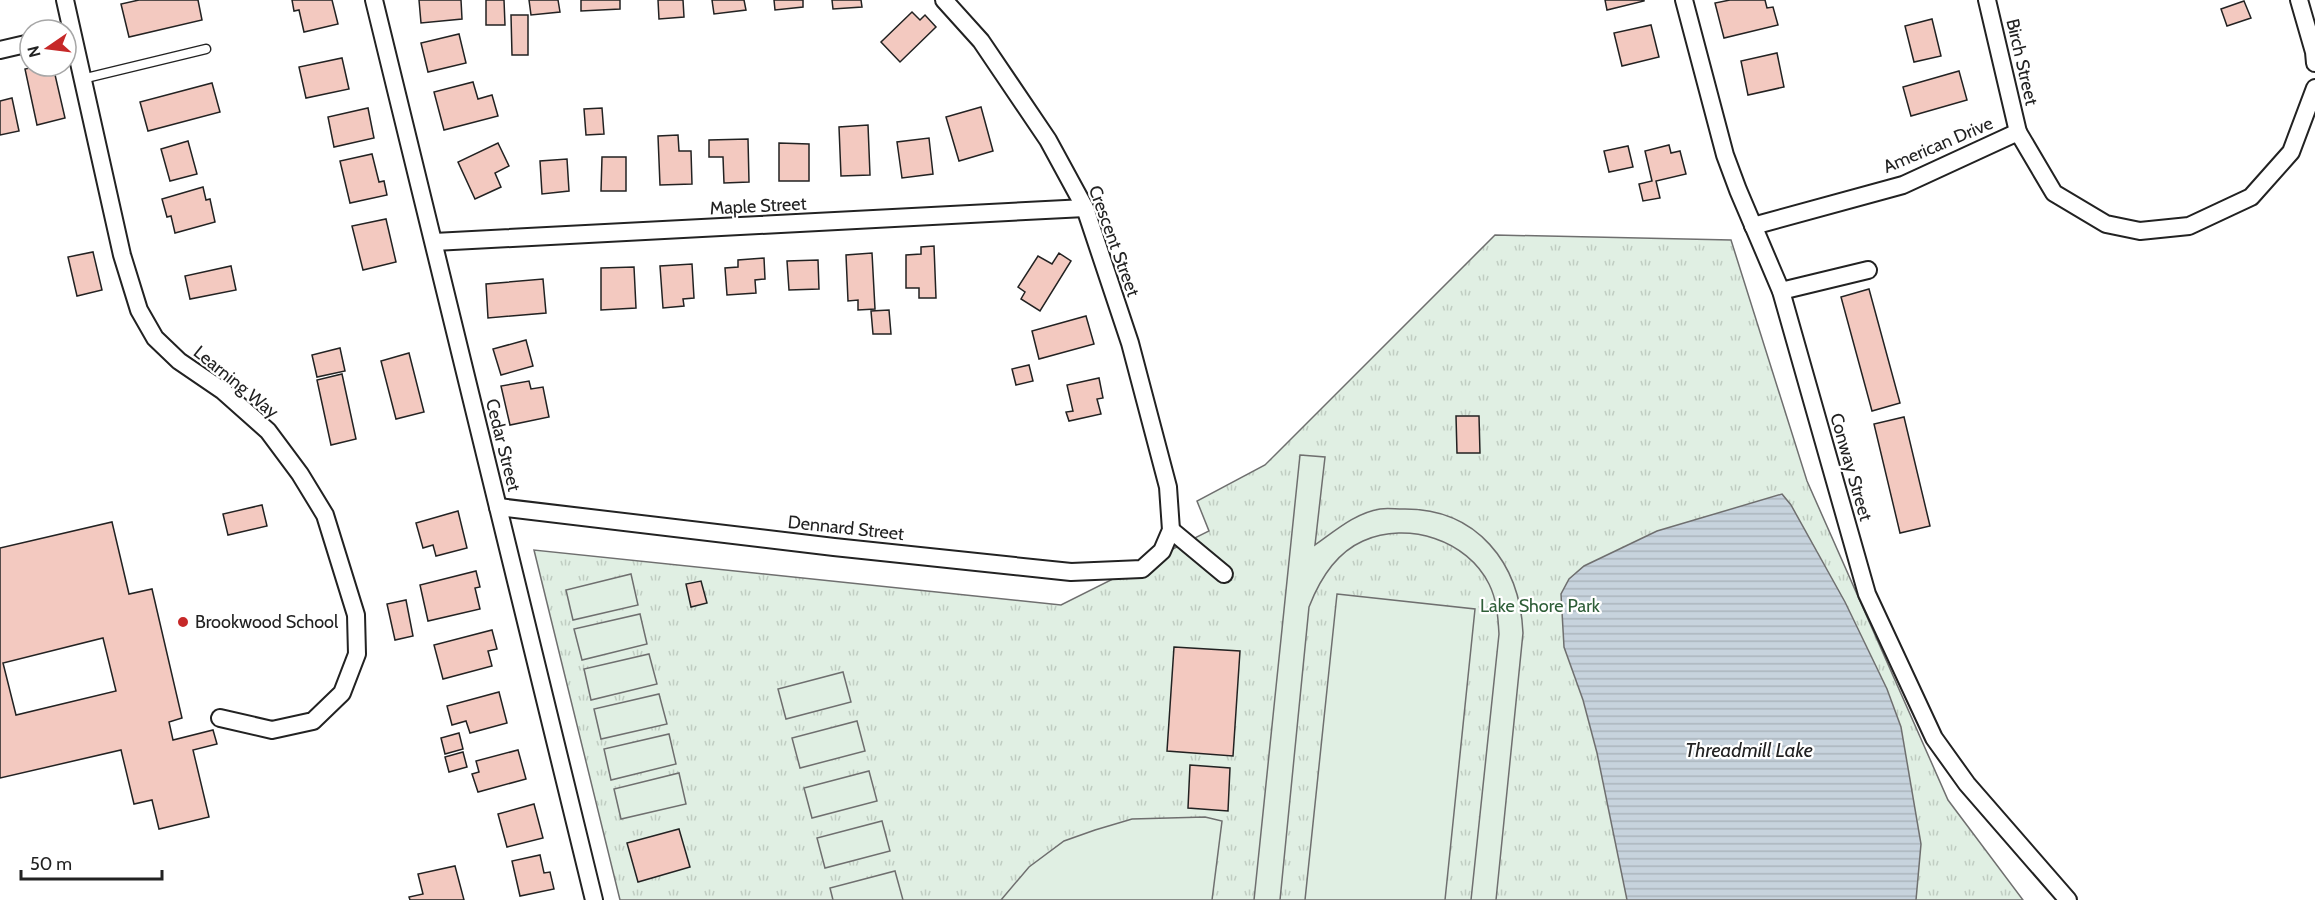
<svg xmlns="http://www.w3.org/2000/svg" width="2315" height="900" viewBox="0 0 2315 900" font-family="Cabin,sans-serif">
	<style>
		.park { fill: url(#park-tufts); stroke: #6f6f6f; stroke-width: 1.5 }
		.pitch { fill: #e0efe3; stroke: #6f6f6f; stroke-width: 1.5 }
		.water { fill: url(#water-rules); stroke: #6f6f6f; stroke-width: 1.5 }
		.building { fill: #f3c9c0; stroke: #222; stroke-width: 1.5; fill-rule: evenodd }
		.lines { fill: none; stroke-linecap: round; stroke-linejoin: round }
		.lane-casing { stroke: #222; stroke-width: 11 }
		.street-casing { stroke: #222; stroke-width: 20 }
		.lane { stroke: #fff; stroke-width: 8 }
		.street { stroke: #fff; stroke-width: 16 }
		.poi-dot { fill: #c62828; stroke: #fff; stroke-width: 2 }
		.labels { text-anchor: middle; stroke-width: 4.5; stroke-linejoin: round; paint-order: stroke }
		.street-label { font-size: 18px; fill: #222; stroke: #fff }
		.park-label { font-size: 18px; fill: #2f5e38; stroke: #fff }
		.poi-label { font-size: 18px; fill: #222; stroke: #fff; text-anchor: start }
		.water-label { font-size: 20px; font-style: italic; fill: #222; stroke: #fff }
	</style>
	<defs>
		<pattern id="park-tufts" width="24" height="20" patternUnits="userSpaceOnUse" patternTransform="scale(1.5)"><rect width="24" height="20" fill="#e0efe3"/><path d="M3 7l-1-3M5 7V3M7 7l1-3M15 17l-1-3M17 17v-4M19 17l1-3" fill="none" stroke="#c0cdc2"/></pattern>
		<pattern id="water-rules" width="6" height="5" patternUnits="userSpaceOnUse" patternTransform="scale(1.5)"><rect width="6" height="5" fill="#c7d3dd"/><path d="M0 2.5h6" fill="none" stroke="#abb5bd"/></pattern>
	</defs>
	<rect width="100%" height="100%" fill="#fff"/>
	<!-- park -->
	<polygon class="park" points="1495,235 1731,240 1807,481 1948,800 2023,900 620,900 534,550 1061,605 1209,531 1197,501 1265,465"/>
	<!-- pitch -->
	<g class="pitch">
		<path d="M1300,455L1325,457L1315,545C1335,531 1355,513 1380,509C1387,508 1395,509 1403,509C1477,508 1520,563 1523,633L1496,900H1471L1499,634C1498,617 1497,600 1489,584C1467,540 1408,521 1363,541C1336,553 1319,581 1309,607L1280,900H1254Z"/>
		<polygon points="631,574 638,605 573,620 566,590"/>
		<polygon points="1337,594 1475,609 1445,900 1305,900"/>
		<polygon points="640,614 647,644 582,660 574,629"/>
		<polygon points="649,654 657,684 591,700 584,669"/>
		<polygon points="843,672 851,702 786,719 778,689"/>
		<polygon points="659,694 667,724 601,739 594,709"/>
		<polygon points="857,721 865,751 800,768 792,738"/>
		<polygon points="669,734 676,764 611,780 604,749"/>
		<polygon points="869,771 877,801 812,818 804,788"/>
		<polygon points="679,773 686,804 621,819 614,789"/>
		<polygon points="1205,817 1222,821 1212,900 1001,900 1029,867 1064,841 1095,830 1132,819"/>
		<polygon points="882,821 890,851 825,868 817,838"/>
		<polygon points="895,871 903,900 833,900 830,888"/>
	</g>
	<!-- water -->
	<polygon class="water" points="1782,494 1791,505 1845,602 1887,689 1901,727 1921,844 1916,900 1627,900 1597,753 1583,700 1564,647 1561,594 1569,579 1584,566 1657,531"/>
	<!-- building -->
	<g class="building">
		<polygon points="139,0 198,0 202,20 129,37 121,4"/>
		<polygon points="292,0 332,0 338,24 304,32 299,10 294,11"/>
		<polygon points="419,0 461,0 462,19 421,23"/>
		<polygon points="486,0 504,0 505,25 486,25"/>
		<polygon points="529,0 558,0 560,12 531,15"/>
		<polygon points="581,0 620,0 620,9 581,11"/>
		<polygon points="658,0 683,0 684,17 659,19"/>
		<polygon points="712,0 744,0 746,10 714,14"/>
		<polygon points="774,0 803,0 803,7 775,10"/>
		<polygon points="832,0 861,0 862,7 833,9"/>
		<polygon points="1605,0 1644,0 1644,1 1607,10"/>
		<polygon points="1730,0 1765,0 1767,8 1773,7 1778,25 1724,38 1715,3"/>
		<polygon points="2244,1 2251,18 2227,26 2221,9"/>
		<polygon points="912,12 920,20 925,15 936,27 900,62 881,42"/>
		<polygon points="511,15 528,15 528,55 512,55"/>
		<polygon points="1932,19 1941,56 1914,62 1905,26"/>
		<polygon points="1651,25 1659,57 1622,66 1614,33"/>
		<polygon points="459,34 466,63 428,72 421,43"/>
		<polygon points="1777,53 1784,87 1748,95 1741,61"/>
		<polygon points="342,58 349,89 306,98 299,67"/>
		<polygon points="39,66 53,66 65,118 37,125 25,69"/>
		<polygon points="1959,71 1967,100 1911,116 1903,87"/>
		<polygon points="473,82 478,99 492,95 498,116 444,130 434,92"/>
		<polygon points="212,83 220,112 148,131 140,102"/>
		<polygon points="12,98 19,131 0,135 0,101"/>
		<polygon points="981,107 993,151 959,161 946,117"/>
		<polygon points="368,108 374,138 334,147 328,117"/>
		<polygon points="602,108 604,134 586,135 584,109"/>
		<polygon points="868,125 870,175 841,176 839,127"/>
		<polygon points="678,135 679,151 691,151 692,184 660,185 658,136"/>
		<polygon points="929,138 933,174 902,178 897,142"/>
		<polygon points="748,139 749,182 724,183 723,157 709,157 709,140"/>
		<polygon points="188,141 197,174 170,181 161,149"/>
		<polygon points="498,143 509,166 495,173 501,187 475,199 458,162"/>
		<polygon points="779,143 809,144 809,181 779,181"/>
		<polygon points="1669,145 1671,153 1680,151 1686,174 1656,181 1660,198 1643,201 1639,184 1652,181 1645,151"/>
		<polygon points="1628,146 1633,167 1609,172 1604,151"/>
		<polygon points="372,154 379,182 384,181 387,195 350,203 340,161"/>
		<polygon points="602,157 626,157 626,191 601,191"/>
		<polygon points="567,159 569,191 542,194 540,161"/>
		<polygon points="203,187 206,200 210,199 215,222 175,233 171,216 167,217 162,199"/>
		<polygon points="386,219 396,262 363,270 352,226"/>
		<polygon points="934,246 936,298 919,298 919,288 906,288 906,255 921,254 921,247"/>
		<polygon points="93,252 102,290 77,296 68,257"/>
		<polygon points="872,253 875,309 858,310 858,300 848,301 846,255"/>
		<polygon points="1059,253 1071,261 1040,311 1021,299 1025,292 1018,287 1038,256 1052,264"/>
		<polygon points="764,258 765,279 755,280 756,293 727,295 725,268 738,267 738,260"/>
		<polygon points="818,260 819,289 789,290 787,261"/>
		<polygon points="692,264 694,298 683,299 684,306 663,308 660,266"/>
		<polygon points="231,266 236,290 190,299 185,276"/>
		<polygon points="634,267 636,308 601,310 601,268"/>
		<polygon points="543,279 546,313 488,318 486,284"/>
		<polygon points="1869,289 1900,403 1872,411 1841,297"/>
		<polygon points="889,310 891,334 873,334 871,311"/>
		<polygon points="1086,316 1094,344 1039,359 1032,331"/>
		<polygon points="526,340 533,366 501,375 493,349"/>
		<polygon points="340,348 345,371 317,377 312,355"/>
		<polygon points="409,353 424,412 396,419 381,361"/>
		<polygon points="1029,365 1033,381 1016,385 1012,369"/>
		<polygon points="342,374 356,439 331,445 317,380"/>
		<polygon points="1099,378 1103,398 1097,399 1101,414 1069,421 1066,412 1073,411 1067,385"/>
		<polygon points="529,381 531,389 543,387 549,417 510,425 501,386"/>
		<polygon points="1456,416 1479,416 1480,453 1457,453"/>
		<polygon points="1904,417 1930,526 1900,533 1874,424"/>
		<polygon points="262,505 267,526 228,535 223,514"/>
		<polygon points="458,511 467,548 436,556 433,545 423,548 416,523"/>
		<path d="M112,522L129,594L152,589L182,718L169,722L173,740L213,730L217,744L193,750L209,817L159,829L152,800L134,804L121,750L0,778V548ZM103,638L116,691L16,715L3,663Z"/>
		<polygon points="476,571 480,587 475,588 480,609 428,621 420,585"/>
		<polygon points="701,581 707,603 691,607 686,584"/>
		<polygon points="406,600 413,636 395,640 387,604"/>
		<polygon points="492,630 497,649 488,651 492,666 443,679 434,645"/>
		<polygon points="1174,647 1240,651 1233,756 1167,751"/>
		<polygon points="499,692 507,723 470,733 466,721 452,725 447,706"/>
		<polygon points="459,733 463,749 445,754 441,738"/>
		<polygon points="518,750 526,779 478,792 472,774 479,772 476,761"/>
		<polygon points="463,752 467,767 449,772 445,757"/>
		<polygon points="1190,765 1230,768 1228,811 1188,808"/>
		<polygon points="534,804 543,838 507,847 498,814"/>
		<polygon points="679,829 690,867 638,882 627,843"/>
		<polygon points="540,855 544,873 550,872 554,889 520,896 512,861"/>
		<polygon points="455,866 464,900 410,900 409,897 423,894 418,874"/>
	</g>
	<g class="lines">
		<defs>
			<polyline id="lane" points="82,79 206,49"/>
			<g id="street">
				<polyline points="65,0 122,255 139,310 155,338 179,361 223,391 268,431 300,474 325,515 356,615 357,654 342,693 313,721 272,730 220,718"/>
				<polyline points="374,0 594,900"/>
				<polyline points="1684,0 1725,155 1738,190 1781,291 1867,594 1934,738 1967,784 2068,900"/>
				<polyline points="1987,0 2018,132"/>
				<polyline points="2299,0 2314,52 2315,63"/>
				<polyline points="0,50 30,43"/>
				<polyline points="1753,226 1903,185 2018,132 2054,193 2106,224 2140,231 2189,226 2251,197 2291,152 2315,88"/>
				<polyline points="434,242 1085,208"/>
				<polyline points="1781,291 1868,270"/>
				<polyline points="498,507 834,547 1071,572 1142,569 1162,551 1171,530 1168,487 1130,343 1085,208 1048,140 981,41 944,0"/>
				<polyline points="1171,530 1224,574"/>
			</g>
		</defs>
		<!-- lane casing -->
		<use href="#lane" class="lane-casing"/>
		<!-- street casing -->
		<use href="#street" class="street-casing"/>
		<!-- lane -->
		<use href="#lane" class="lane"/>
		<!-- street -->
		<use href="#street" class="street"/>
	</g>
	<!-- markers -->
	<circle class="poi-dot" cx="183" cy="622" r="6"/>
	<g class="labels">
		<!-- street labels -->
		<g class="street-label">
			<text transform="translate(2022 62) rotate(77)" y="6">Birch Street</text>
			<text transform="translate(1938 145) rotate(-23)" y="6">American Drive</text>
			<text transform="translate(758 206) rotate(-3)" y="6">Maple Street</text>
			<text transform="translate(1114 241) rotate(70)" y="6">Crescent Street</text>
			<text transform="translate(236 382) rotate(39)" y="6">Learning Way</text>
			<text transform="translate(503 445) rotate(76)" y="6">Cedar Street</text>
			<text transform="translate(1851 467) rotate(74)" y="6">Conway Street</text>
			<text transform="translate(846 528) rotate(6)" y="6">Dennard Street</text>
		</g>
		<!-- park labels -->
		<g class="park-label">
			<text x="1540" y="612">Lake Shore Park</text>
		</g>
		<!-- poi labels -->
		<g class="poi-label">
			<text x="195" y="628">Brookwood School</text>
		</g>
		<!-- water labels -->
		<g class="water-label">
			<text x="1749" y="757">Threadmill Lake</text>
		</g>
	</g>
	<!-- north arrow -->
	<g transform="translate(48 48) rotate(256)"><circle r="28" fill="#ffffff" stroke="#a7a7a7" stroke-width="1.5"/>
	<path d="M0-4.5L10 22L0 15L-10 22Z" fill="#c62828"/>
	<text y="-9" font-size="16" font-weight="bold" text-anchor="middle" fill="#222222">N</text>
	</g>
	<!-- scale -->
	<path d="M21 870v9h141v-9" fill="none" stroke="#222222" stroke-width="3"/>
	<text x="30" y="870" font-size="18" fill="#222222" stroke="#ffffff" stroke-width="4.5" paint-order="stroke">50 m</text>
</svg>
